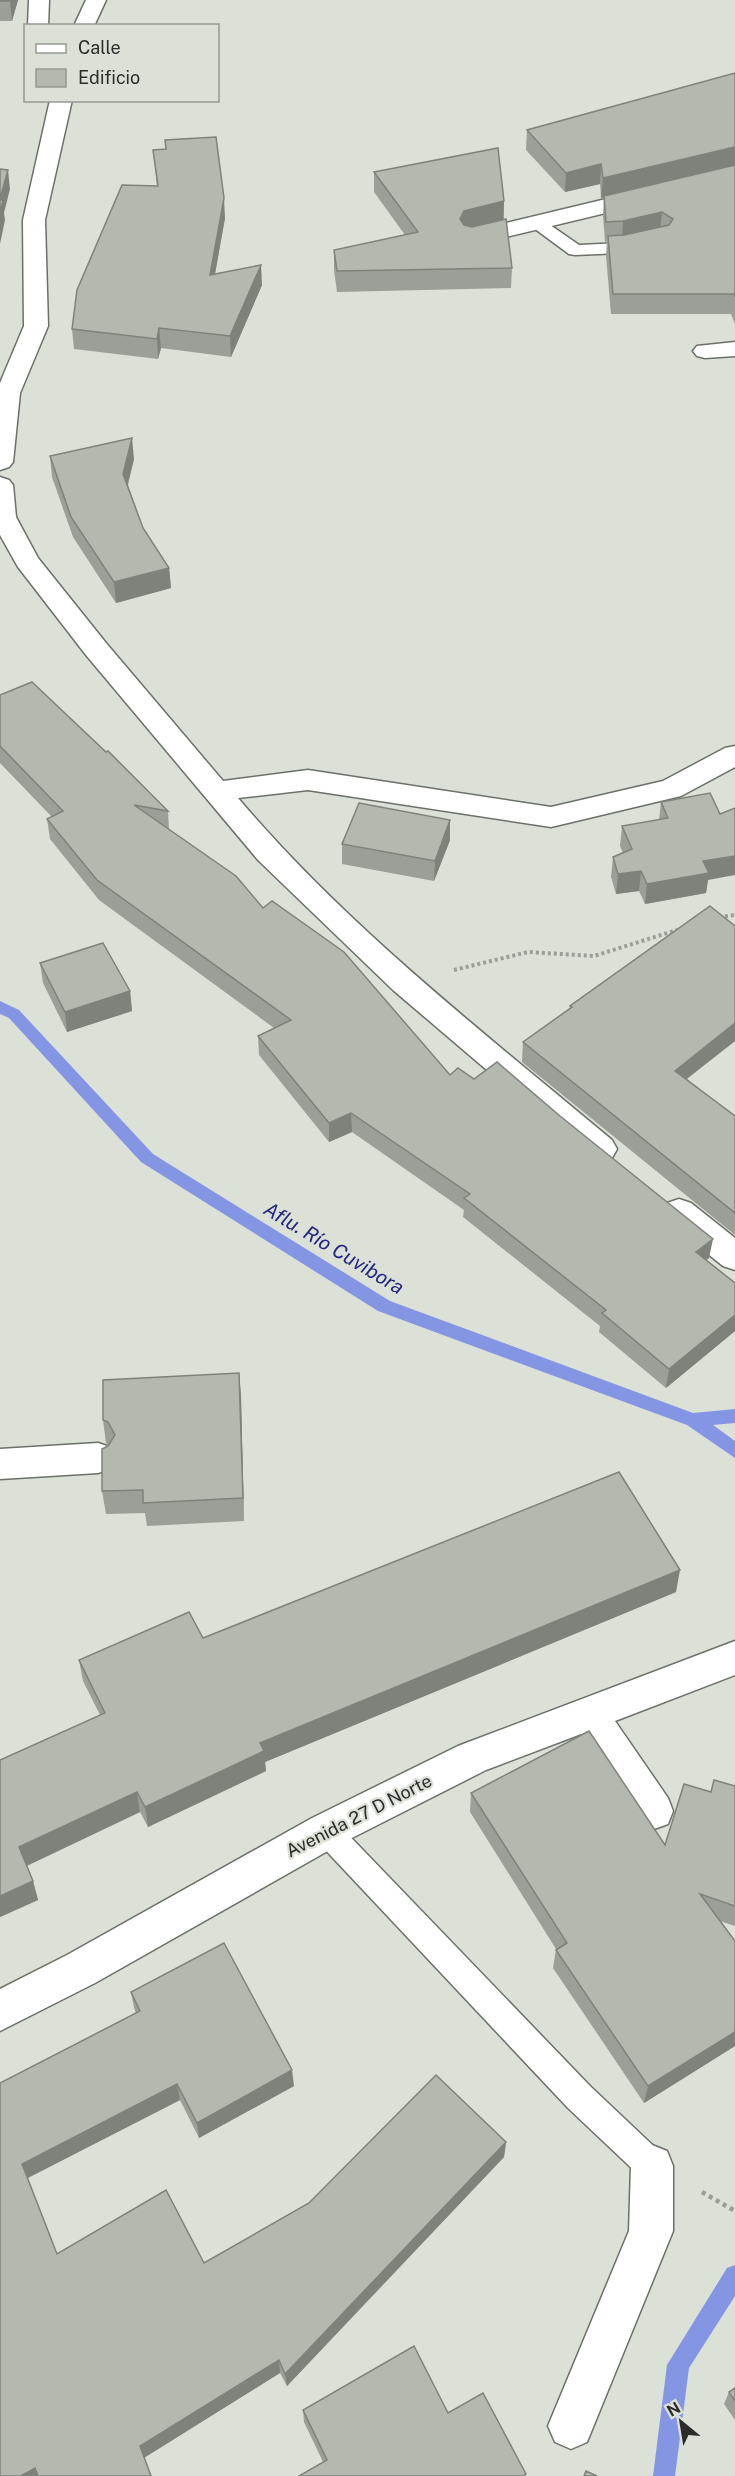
<svg xmlns="http://www.w3.org/2000/svg" width="735" height="2476" viewBox="0 0 735 2476" font-family="'Public Sans',sans-serif">
	<style>
		.lines { fill: none; stroke-linecap: round; stroke-linejoin: round }
		.stream { fill: #8495e4; fill-rule: evenodd }
		.service-casing { stroke: #6b7068; stroke-width: 3 }
		.minor-casing { stroke: #6b7068; stroke-width: 3 }
		.path-far1 { stroke: #9b9e98; stroke-width: 4; stroke-dasharray: 3 3; stroke-linecap: butt }
		.path { stroke: #9b9e98; stroke-width: 4.5; stroke-dasharray: 4 4; stroke-linecap: butt }
		.service { fill: #fff; fill-rule: evenodd }
		.minor { fill: #fff; fill-rule: evenodd }
		.wall { fill: #9b9f97 }
		.shaded-wall { fill: #7e827b }
		.building { fill: #b4b9b0; stroke: #7e827b; stroke-width: 1.5 }
		.labels { text-anchor: middle; stroke-width: 4.5; stroke-linejoin: round; paint-order: stroke }
		.street-label { font-size: 18px; fill: #2b2c29; stroke: #dce1d8 }
		.water-label { font-size: 20px; font-style: italic; fill: #242781; stroke: #dce1d8 }
	</style>
	<rect width="100%" height="100%" fill="#dce1d8"/>
	<g class="lines">
		<!-- stream -->
		<g class="stream">
			<polygon points="0,1001 19,1010 153,1154 390,1301 693,1413 735,1409 735,1423 713,1425 735,1441 735,1458 687,1425 378,1311 141,1162 9,1018 0,1014"/>
			<polygon points="735,2265 735,2296 689,2368 675,2476 653,2476 667,2365 727,2268"/>
		</g>
		<defs>
			<g id="service">
				<polygon points="537,218 543,220 579,245 622,243 639,239 647,244 645,248 622,253 575,255 569,254 531,226 529,223 531,220"/>
				<polygon points="326,1818 336,1822 590,2086 663,2155 667,2166 663,2177 652,2181 641,2177 568,2108 316,1840 312,1831 316,1822"/>
			</g>
			<g id="minor">
				<polygon points="29,0 49,0 48,26 28,26"/>
				<polygon points="86,0 106,0 94,26 74,26"/>
				<polygon points="50,100 72,100 45,220 48,326 20,393 13,462 9,467 0,470 0,383 24,326 23,220"/>
				<polygon points="735,168 735,182 472,245 464,243 461,238 464,233"/>
				<polygon points="735,342 735,356 705,358 697,356 693,351 697,346"/>
				<path d="M0,477L9,480L13,485L16,517L38,558L106,643L223,781L308,770L551,807L663,781L725,748L735,746V767L681,796L551,827L308,790L238,798C347,927 483,1032 612,1140L617,1149L612,1158L601,1161L590,1158L393,990L258,860L86,655L18,567L0,535Z"/>
				<polygon points="679,1199 691,1203 735,1238 735,1270 723,1266 667,1221 663,1212 667,1203"/>
				<polygon points="98,1443 110,1447 116,1458 110,1469 98,1473 0,1479 0,1449"/>
				<polygon points="735,1641 735,1675 615,1721 668,1798 673,1811 668,1824 654,1829 640,1824 581,1734 486,1770 340,1844 95,1983 0,2031 0,1989 67,1955 312,1818 458,1746"/>
				<polygon points="652,2145 667,2151 673,2166 673,2231 587,2442 571,2449 555,2442 548,2426 629,2231 631,2166 637,2151"/>
			</g>
		</defs>
		<!-- service casing -->
		<use href="#service" class="service-casing"/>
		<!-- minor casing -->
		<use href="#minor" class="minor-casing"/>
		<!-- path-far1 -->
		<g class="path-far1">
			<polyline points="719,917 735,915"/>
			<polyline points="454,970 528,952 594,956 677,930"/>
		</g>
		<!-- path -->
		<polyline class="path" points="702,2192 735,2211"/>
		<!-- service -->
		<use href="#service" class="service"/>
		<!-- minor -->
		<use href="#minor" class="minor"/>
	</g>
	<!-- wall -->
	<g class="wall">
		<polygon points="0,0 18,0 12,21 0,21"/>
		<polygon points="735,73 735,324 731,314 611,314 606,256 607,241 605,242 603,216 604,197 601,198 600,184 565,192 526,150 527,130"/>
		<polygon points="165,140 225,218 215,274 262,285 231,357 161,348 158,359 74,349 72,329 157,186 153,150 166,149"/>
		<polygon points="374,172 504,201 504,220 512,268 511,288 337,292 334,270 334,250 405,235 374,192"/>
		<polygon points="50,456 134,459 128,485 143,528 169,568 171,588 116,603 73,537 52,477"/>
		<polygon points="0,695 168,811 169,829 263,908 450,1075 709,1258 706,1260 735,1283 735,1331 666,1388 599,1332 600,1326 463,1217 464,1210 352,1132 329,1142 259,1055 258,1036 274,1028 99,900 50,839 47,819 52,817 0,763"/>
		<polygon points="661,802 708,880 706,893 645,904 639,891 616,894 611,877 613,857 623,853 620,846 622,826 659,820"/>
		<polygon points="450,820 450,840 434,881 342,864 342,844"/>
		<polygon points="40,963 130,991 132,1011 67,1032 43,983"/>
		<polygon points="570,1006 735,1041 687,1079 735,1116 735,1235 522,1062 523,1042 570,1008"/>
		<polygon points="239,1373 241,1397 244,1521 147,1526 145,1513 106,1514 102,1491 109,1445 106,1443 103,1420"/>
		<polygon points="676,1592 265,1762 266,1771 148,1827 140,1812 27,1866 33,1881 38,1900 0,1917 0,1760 100,1715 83,1681 79,1660 203,1638"/>
		<polygon points="735,1786 735,1926 720,1921 735,1941 735,2046 644,2103 553,1968 556,1949 470,1812 471,1793 665,1845 711,1792"/>
		<polygon points="131,1992 294,2086 199,2138 180,2100 27,2178 57,2254 204,2263 506,2142 504,2157 287,2386 280,2373 144,2457 0,2476 0,2083 136,2013 134,2008"/>
		<polygon points="735,2388 735,2420 724,2404 729,2392"/>
		<polygon points="303,2410 448,2413 526,2474 525,2476 299,2476 323,2462 304,2422"/>
	</g>
	<!-- shaded-wall -->
	<g class="shaded-wall">
		<polygon points="11,0 18,0 12,21 10,1"/>
		<polygon points="735,147 735,167 601,198 603,178"/>
		<polygon points="601,164 600,184 565,192 566,173"/>
		<polygon points="8,170 10,189 4,213 5,220 0,244 0,199"/>
		<polygon points="224,198 225,218 211,296 210,275"/>
		<polygon points="504,201 503,221 463,231 460,219 464,211"/>
		<polygon points="662,212 660,232 622,241 623,221"/>
		<polygon points="261,265 262,285 231,357 230,336"/>
		<polygon points="159,328 161,348 158,359 157,339"/>
		<polygon points="132,438 134,459 125,494 123,474"/>
		<polygon points="169,568 171,588 116,603 114,582"/>
		<polygon points="450,820 450,840 434,881 435,861"/>
		<polygon points="735,856 735,875 708,880 706,893 645,904 647,884 703,861"/>
		<polygon points="641,871 639,891 616,894 618,874"/>
		<polygon points="130,991 132,1011 67,1032 65,1012"/>
		<polygon points="735,1023 735,1041 672,1090 675,1071"/>
		<polygon points="351,1113 352,1132 329,1142 329,1123"/>
		<polygon points="713,1239 709,1258 693,1271 696,1252"/>
		<polygon points="735,1315 735,1331 666,1388 669,1369"/>
		<polygon points="239,1373 241,1397 244,1521 243,1498"/>
		<polygon points="680,1570 676,1592 265,1762 266,1771 148,1827 145,1807 260,1743"/>
		<polygon points="137,1792 140,1812 24,1867 19,1847"/>
		<polygon points="33,1881 38,1900 0,1917 0,1896"/>
		<polygon points="735,2032 735,2046 644,2103 648,2086"/>
		<polygon points="292,2070 294,2086 199,2138 197,2123"/>
		<polygon points="177,2084 180,2100 26,2179 22,2164"/>
		<polygon points="506,2142 504,2157 287,2386 285,2374"/>
		<polygon points="279,2360 280,2373 144,2458 140,2446"/>
		<polygon points="35,2468 39,2476 21,2476"/>
	</g>
	<!-- building -->
	<g class="building">
		<polygon points="0,0 11,0 10,1 0,1"/>
		<polygon points="735,73 735,147 603,178 601,164 566,173 527,130"/>
		<polygon points="216,137 224,198 210,275 261,265 230,336 159,328 157,339 72,329 77,290 122,185 158,186 153,150 166,149 165,140"/>
		<polygon points="498,148 504,201 464,211 460,219 464,225 472,227 506,219 512,268 337,271 334,250 418,232 374,172"/>
		<polygon points="735,165 735,297 734,294 613,294 608,236 624,235 669,225 673,219 662,212 623,221 606,222 604,196"/>
		<polygon points="0,169 8,170 0,199"/>
		<polygon points="0,200 3,200 0,213"/>
		<polygon points="132,438 123,474 143,528 169,568 114,582 71,517 50,456"/>
		<polygon points="32,682 106,752 108,751 168,811 134,805 236,876 263,908 272,901 344,952 450,1075 458,1068 474,1079 497,1062 560,1116 713,1239 696,1252 735,1283 735,1315 669,1369 602,1313 606,1310 464,1198 470,1194 351,1113 329,1123 258,1036 291,1020 97,880 47,819 63,811 0,746 0,695"/>
		<polygon points="710,793 720,814 735,808 735,856 703,861 709,873 647,884 641,871 618,874 613,857 632,849 622,826 668,818 661,802"/>
		<polygon points="359,803 450,820 435,861 342,844"/>
		<polygon points="710,906 735,926 735,1023 675,1071 735,1116 735,1213 523,1042 572,1007 570,1006"/>
		<polygon points="103,943 130,991 65,1012 40,963"/>
		<polygon points="239,1373 243,1498 143,1503 143,1490 102,1491 102,1449 108,1446 115,1435 108,1422 103,1420 103,1380"/>
		<polygon points="619,1472 680,1570 260,1743 264,1751 145,1807 137,1792 19,1847 33,1881 0,1896 0,1760 105,1713 79,1660 189,1612 203,1638"/>
		<polygon points="589,1731 665,1845 684,1784 711,1792 714,1780 735,1786 735,1906 700,1894 735,1941 735,2032 648,2086 556,1950 567,1943 471,1793"/>
		<polygon points="224,1943 292,2070 197,2123 177,2084 22,2164 57,2254 166,2190 204,2263 309,2203 436,2075 506,2142 285,2374 279,2360 140,2446 151,2476 38,2476 35,2468 21,2476 0,2476 0,2083 140,2011 131,1992"/>
		<polygon points="414,2346 448,2413 483,2393 526,2474 523,2476 299,2476 327,2460 303,2410"/>
		<polygon points="735,2388 735,2401 729,2392"/>
		<polygon points="586,2471 597,2476 584,2476"/>
	</g>
	<g class="labels">
		<!-- street labels -->
		<g class="street-label">
			<text transform="translate(359 1816) rotate(-27)" y="6">Avenida 27 D Norte</text>
		</g>
		<!-- water labels -->
		<g class="water-label">
			<text transform="translate(334 1248) rotate(31)" y="7">Aflu. Río Cuvibora</text>
		</g>
	</g>
	<!-- legend -->
	<rect x="24" y="24" width="195" height="78" fill="#dce1d8" stroke="#959992" stroke-width="1.5"/>
	<rect x="36" y="44" width="30" height="9" fill="#ffffff" stroke="#959992" stroke-width="1.5"/>
	<text x="78" y="54" font-size="18" fill="#2b2c29">Calle</text>
	<rect x="36" y="69" width="30" height="18" fill="#b4b9b0" stroke="#959992" stroke-width="1.5"/>
	<text x="78" y="84" font-size="18" fill="#2b2c29">Edificio</text>
	<!-- north arrow -->
	<g transform="translate(681 2422) rotate(330)" stroke="#dce1d8" stroke-width="4.5" paint-order="stroke">
	<path d="M0-4.5L10 22L0 15L-10 22Z" fill="#2b2c29"/>
	<text y="-9" font-size="16" font-weight="bold" text-anchor="middle" fill="#2b2c29">N</text>
	</g>
</svg>
